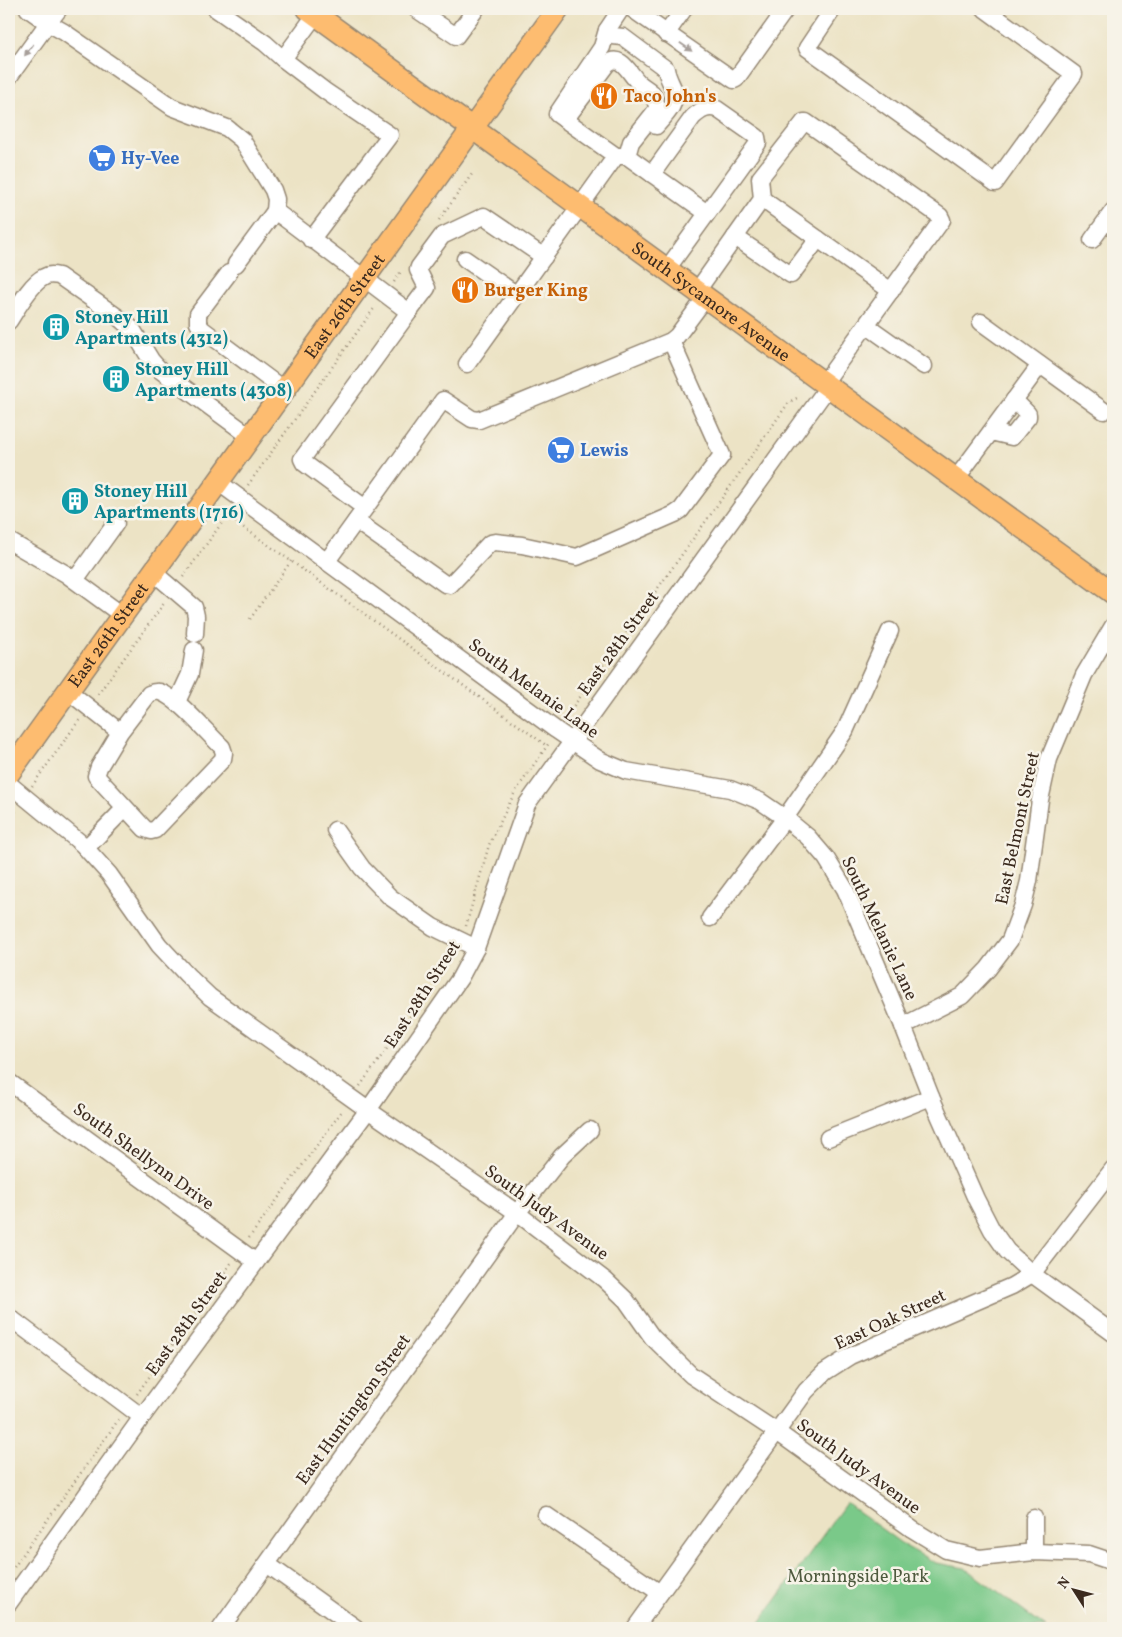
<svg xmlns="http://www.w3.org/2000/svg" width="1122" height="1637" viewBox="0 0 1122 1637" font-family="Vollkorn,serif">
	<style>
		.green { fill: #7ac989; stroke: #5a7a54 }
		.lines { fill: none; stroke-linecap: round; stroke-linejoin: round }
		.minor-casing { stroke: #948672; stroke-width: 19 }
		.major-casing { stroke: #948672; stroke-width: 24 }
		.path { stroke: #948672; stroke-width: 2.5; stroke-dasharray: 1 4; stroke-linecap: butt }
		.minor { stroke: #fff; stroke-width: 16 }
		.major { stroke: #fdbc70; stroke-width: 21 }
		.oneway { fill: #a79f9a }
		.labels { text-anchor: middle; stroke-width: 5; stroke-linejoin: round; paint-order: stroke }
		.food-label { font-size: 18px; font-weight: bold; fill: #c56008; stroke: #f7f3e8; text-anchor: start }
		.shop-label { font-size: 18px; font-weight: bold; fill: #366cbe; stroke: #f7f3e8; text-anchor: start }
		.street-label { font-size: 18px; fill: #3b2a1e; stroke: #f7f3e8 }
		.culture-label { font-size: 18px; font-weight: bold; fill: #0d838f; stroke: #f7f3e8; text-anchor: start }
		.park-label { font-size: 18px; fill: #4e5a3e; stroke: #f7f3e8 }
	</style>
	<rect width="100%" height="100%" fill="#f7f3e8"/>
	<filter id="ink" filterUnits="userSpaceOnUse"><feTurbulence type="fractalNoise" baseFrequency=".02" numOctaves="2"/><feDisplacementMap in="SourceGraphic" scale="10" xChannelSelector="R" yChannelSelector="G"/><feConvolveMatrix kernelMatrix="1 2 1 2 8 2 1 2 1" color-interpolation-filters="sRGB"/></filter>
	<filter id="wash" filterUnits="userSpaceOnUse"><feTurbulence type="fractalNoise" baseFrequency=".0096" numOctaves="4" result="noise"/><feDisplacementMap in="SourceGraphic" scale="20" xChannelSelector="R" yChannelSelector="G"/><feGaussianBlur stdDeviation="1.12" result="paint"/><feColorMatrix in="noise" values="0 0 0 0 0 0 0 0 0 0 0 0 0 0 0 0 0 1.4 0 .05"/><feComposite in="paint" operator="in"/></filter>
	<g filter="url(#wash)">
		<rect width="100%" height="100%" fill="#ece3c5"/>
		<!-- green -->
		<polygon class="green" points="846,1503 905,1546 936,1563 965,1568 1046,1628 756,1628"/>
	</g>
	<g filter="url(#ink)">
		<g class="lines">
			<defs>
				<g id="minor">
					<polyline points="28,9 48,23 59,9"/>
					<polyline points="216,9 265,43 283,59"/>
					<polyline points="416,9 456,36 476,9"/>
					<polyline points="632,9 734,80 736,79 786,9"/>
					<polyline points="833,9 807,48 995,183 1074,74 985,9"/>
					<path d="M607,30L613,36L623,37L666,69C667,76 670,81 673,88C679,103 666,115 656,126"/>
					<polyline points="666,34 684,9"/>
					<polyline points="9,77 48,23 64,32 172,107 227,128 242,140 273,190 276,199 275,211"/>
					<path d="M565,120L607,64C621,52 630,75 639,83C643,87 648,89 652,93C654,97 656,103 658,108L631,142L627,156"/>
					<polyline points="618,156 627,156 652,174"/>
					<polyline points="762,199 891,291"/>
					<polyline points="735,237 791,275 818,239"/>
					<polyline points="311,240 390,135 325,91 283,59 316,14"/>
					<polyline points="1092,240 1113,211"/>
					<polyline points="465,259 517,295"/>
					<polyline points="236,264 275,211 409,312 302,459 304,463 365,508"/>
					<path d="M667,269L758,143L757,137L717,109C707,106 701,110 693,117L652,174L707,213"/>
					<polyline points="229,273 198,314 198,323 202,329 284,390"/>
					<polyline points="697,291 762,199 760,178 804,122 806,122 940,216 942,220 824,383"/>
					<polyline points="409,312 427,288 418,270 419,267 442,236 482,217 484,216 544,257"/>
					<path d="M9,321C17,309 30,284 44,277C49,274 54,275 59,276L119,318L132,329L151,360L160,370L251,437"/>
					<polyline points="981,322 1104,411"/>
					<polyline points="866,325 924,366"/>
					<polyline points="467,364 616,156 557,114 602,47 607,30 621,9"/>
					<polyline points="991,432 1012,437 1028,417 1028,414 1014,400"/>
					<polyline points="956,479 1040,365"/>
					<polyline points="218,482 556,730 600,760 626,771 730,789 760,801 785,818 808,837 826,858 845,889 903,1026 931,1097 976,1199 992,1230 1007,1251 1032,1274 1113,1333"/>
					<polyline points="356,521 445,584 450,585 490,543 495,542 522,545 577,557 675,514 681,510 722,455 671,341"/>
					<polyline points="9,541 66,574 122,615"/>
					<polyline points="327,561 443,400 472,419 479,420 671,341 677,336 706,297"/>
					<polyline points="153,572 194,607 196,616 195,634"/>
					<polyline points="75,580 116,523"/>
					<path d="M68,691L120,732L149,694C153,692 156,691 160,692C178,698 207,733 222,747L224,753L223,759L155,830L151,831L145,829L96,776L99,767L120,732"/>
					<polyline points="177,702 190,674 194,650"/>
					<polyline points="9,784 82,844 109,874 159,945 187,975 210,997 368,1110 517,1213 605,1280 626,1300 652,1337 691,1375 777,1432 912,1529 946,1550 980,1558 1034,1552 1089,1554 1113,1562"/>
					<polyline points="335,830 362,868 390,897 433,927 476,948"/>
					<polyline points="86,848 125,808"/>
					<polyline points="710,918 785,818 845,731 890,631"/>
					<polyline points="903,1026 962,996 988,969 1010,940 1023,905 1029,881 1040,800 1049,759 1084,675 1113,626"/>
					<polyline points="9,1082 256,1262"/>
					<polyline points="828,1138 931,1097"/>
					<polyline points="9,1317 142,1417"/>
					<polyline points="546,1515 660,1593"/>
					<polyline points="1034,1518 1034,1552"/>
					<polyline points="267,1564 356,1628"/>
					<polyline points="9,1603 142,1417 368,1110 460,978 476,948 527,804 828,387"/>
					<polyline points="221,1628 517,1213 562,1156 590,1130"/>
					<polyline points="635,1628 806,1391 825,1372 850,1356 1012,1286 1032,1274 1113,1169"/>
				</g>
				<g id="major">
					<path id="s1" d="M308,9L1113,593"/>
					<path id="s2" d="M9,773L558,9"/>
				</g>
			</defs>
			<!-- minor casing -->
			<use href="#minor" class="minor-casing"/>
			<!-- major casing -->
			<use href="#major" class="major-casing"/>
			<!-- path -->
			<g class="path">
				<polyline points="439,220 472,174"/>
				<polyline points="394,282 402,270"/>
				<polyline points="248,485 375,307"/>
				<polyline points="227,516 291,561 547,746"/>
				<polyline points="183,577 231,510"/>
				<polyline points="250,619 291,561"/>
				<polyline points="98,694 165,602"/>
				<polyline points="565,718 711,514 789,402 799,397"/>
				<polyline points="32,786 80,719"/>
				<polyline points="9,820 17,809"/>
				<polyline points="466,926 489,845 515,792 549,743"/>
				<polyline points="360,1086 409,1018 452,953"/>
				<polyline points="249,1238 342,1111"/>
				<polyline points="137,1394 232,1262"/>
				<polyline points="14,1567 119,1419"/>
			</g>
			<!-- minor -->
			<use href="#minor" class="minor"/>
			<!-- major -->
			<use href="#major" class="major"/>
		</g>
		<!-- one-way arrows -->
		<defs><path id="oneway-solid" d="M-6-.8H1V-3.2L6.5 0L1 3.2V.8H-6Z" transform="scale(1.25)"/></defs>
		<g class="oneway">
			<use href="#oneway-solid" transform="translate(686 47) rotate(35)"/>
			<use href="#oneway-solid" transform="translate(29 50) rotate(127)"/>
		</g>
	</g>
	<!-- icons -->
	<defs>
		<symbol id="restaurant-disc" viewBox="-11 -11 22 22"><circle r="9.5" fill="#e8710a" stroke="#f7f3e8"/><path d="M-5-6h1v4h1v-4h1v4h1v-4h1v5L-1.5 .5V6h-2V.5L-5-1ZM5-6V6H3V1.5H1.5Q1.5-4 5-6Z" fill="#fff"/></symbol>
		<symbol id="supermarket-disc" viewBox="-11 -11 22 22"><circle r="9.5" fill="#3f7fe0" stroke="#f7f3e8"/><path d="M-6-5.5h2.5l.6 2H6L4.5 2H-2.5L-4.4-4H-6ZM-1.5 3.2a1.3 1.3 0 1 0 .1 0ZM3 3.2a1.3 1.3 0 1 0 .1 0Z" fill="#fff"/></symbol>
		<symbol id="building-disc" viewBox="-11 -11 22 22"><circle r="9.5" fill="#0f9aa8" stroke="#f7f3e8"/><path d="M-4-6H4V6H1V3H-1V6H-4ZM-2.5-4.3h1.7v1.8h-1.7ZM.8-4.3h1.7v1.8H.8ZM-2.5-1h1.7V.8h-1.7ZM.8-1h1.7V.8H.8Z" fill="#fff"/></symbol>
	</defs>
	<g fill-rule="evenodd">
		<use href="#restaurant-disc" x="588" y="80" width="32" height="32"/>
		<use href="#supermarket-disc" x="86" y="142" width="32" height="32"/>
		<use href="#restaurant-disc" x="449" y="274" width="32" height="32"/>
		<use href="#building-disc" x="40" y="311" width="32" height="32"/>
		<use href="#building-disc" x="100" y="363" width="32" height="32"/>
		<use href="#supermarket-disc" x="545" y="434" width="32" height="32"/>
		<use href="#building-disc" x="59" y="485" width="32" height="32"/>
	</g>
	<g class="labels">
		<!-- food labels -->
		<g class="food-label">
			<text x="623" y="102">Taco John's</text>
			<text x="484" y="296">Burger King</text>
		</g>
		<!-- shop labels -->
		<g class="shop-label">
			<text x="121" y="164">Hy-Vee</text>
			<text x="580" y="456">Lewis</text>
		</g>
		<!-- street labels -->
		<g class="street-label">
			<text dy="6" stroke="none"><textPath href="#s1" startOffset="498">South Sycamore Avenue</textPath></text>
			<text dy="6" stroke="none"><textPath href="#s2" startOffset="575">East 26th Street</textPath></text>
			<text dy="6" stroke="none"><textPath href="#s2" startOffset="170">East 26th Street</textPath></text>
			<text transform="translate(618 643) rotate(-54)" y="6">East 28th Street</text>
			<text transform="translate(534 688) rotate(36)" y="6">South Melanie Lane</text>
			<text transform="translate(1017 828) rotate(-78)" y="6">East Belmont Street</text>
			<text transform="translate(880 928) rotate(65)" y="6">South Melanie Lane</text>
			<text transform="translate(422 994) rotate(-57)" y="6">East 28th Street</text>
			<text transform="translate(144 1156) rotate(36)" y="6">South Shellynn Drive</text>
			<text transform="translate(547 1212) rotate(36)" y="6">South Judy Avenue</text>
			<text transform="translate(890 1319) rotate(-25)" y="6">East Oak Street</text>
			<text transform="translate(186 1323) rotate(-54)" y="6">East 28th Street</text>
			<text transform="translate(353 1409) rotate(-54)" y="6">East Huntington Street</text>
			<text transform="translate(859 1466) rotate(36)" y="6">South Judy Avenue</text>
		</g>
		<!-- culture labels -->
		<g class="culture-label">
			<text x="75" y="323">Stoney Hill<tspan x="75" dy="21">Apartments (4312)</tspan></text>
			<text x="135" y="375">Stoney Hill<tspan x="135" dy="21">Apartments (4308)</tspan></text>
			<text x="94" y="497">Stoney Hill<tspan x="94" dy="21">Apartments (1716)</tspan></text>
		</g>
		<!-- park labels -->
		<g class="park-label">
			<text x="858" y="1582">Morningside Park</text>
		</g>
	</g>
	<!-- margin -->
	<rect width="1122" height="1637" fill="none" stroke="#f7f3e8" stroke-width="30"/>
	<!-- north arrow -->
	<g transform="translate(1074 1590) rotate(306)" stroke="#f7f3e8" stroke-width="4" paint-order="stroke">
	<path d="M0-4L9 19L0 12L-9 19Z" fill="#3b2a1e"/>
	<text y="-8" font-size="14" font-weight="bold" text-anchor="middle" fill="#3b2a1e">N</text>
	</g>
</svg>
